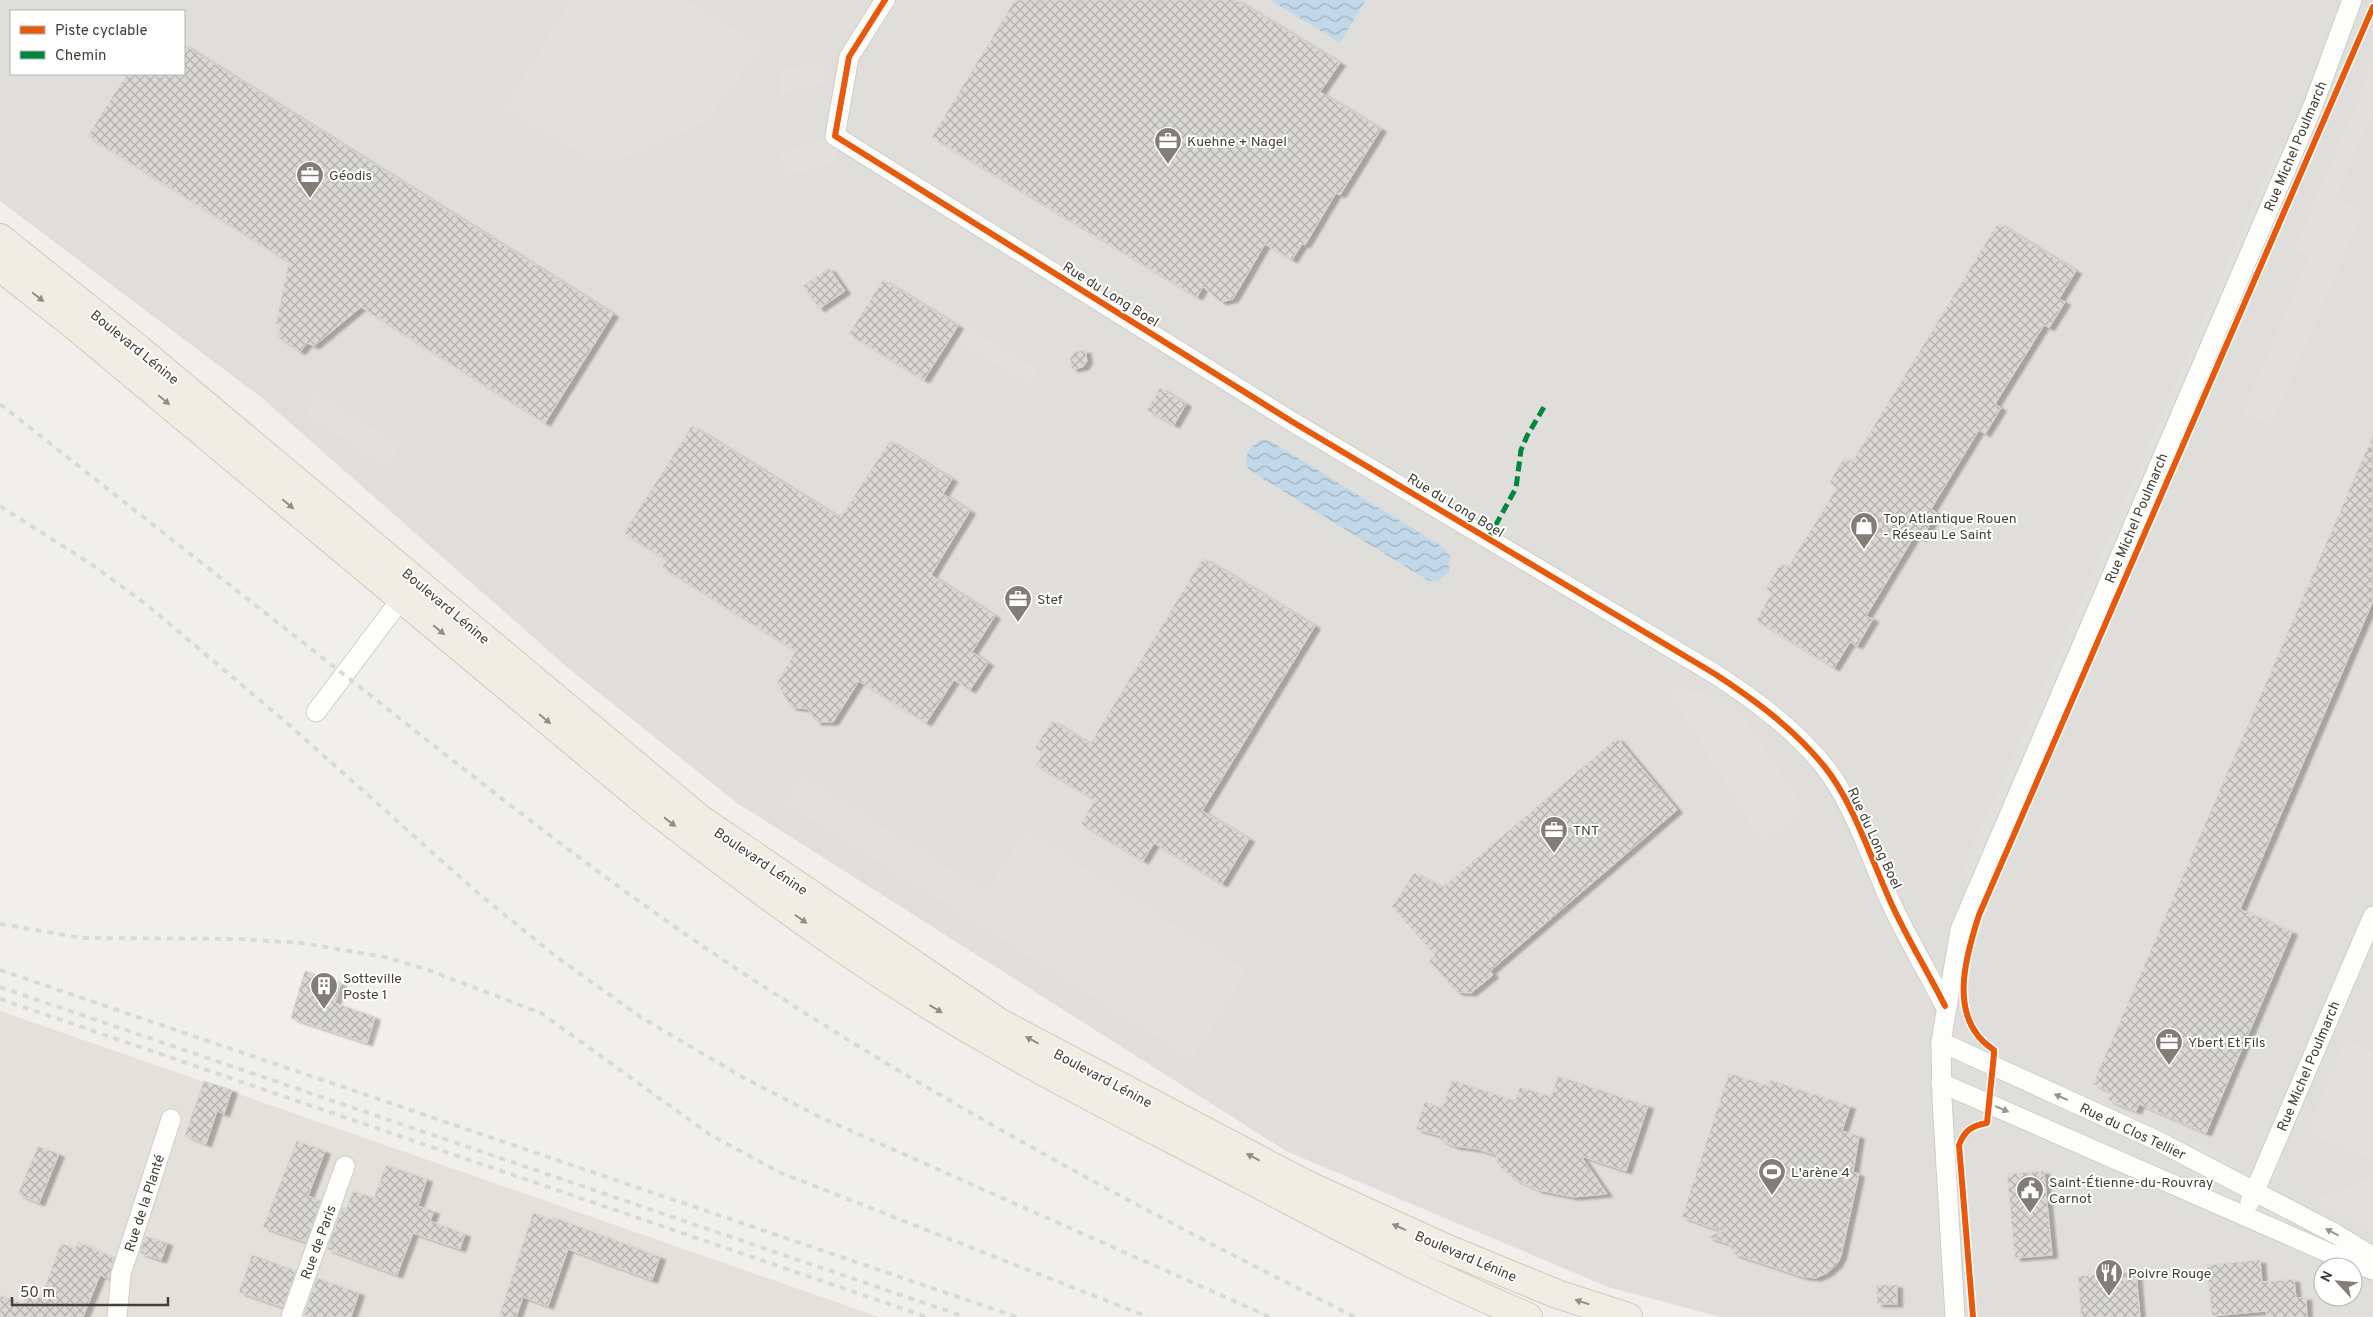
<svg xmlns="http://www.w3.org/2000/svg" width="2373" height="1317" viewBox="0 0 2373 1317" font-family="Overpass,sans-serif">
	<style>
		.residential { fill: #e4e1da }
		.industrial { fill: #e0deda; fill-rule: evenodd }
		.parking { fill: #e2e0dc }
		.water { fill: url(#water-waves) }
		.building { fill: url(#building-cross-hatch); stroke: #d9d6d1; filter: url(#shadow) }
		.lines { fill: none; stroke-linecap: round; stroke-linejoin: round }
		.minor-casing { stroke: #cfcdc9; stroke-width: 21 }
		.primary-casing { stroke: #d1cbbb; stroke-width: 30 }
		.minor { stroke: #fdfdfc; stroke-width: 19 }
		.primary { stroke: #f0ede5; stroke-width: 28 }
		.rail { stroke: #d9d9d8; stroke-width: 4; stroke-dasharray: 6 6; stroke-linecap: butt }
		.quiet { stroke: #00873e; stroke-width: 5; stroke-dasharray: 10 5; stroke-linecap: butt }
		.cycleway-casing { stroke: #fff; stroke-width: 9 }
		.cycleway { stroke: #e8590c; stroke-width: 6 }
		.oneway { fill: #928e86 }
		.oneway2 { fill: #989690 }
		.labels { text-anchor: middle; stroke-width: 4; stroke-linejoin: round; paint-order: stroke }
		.poi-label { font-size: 14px; fill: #464138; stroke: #fff; text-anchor: start }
		.street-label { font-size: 14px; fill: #464138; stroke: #fff }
	</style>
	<defs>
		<pattern id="water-waves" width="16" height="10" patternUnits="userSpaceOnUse" patternTransform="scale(1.25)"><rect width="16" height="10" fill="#c1d8e9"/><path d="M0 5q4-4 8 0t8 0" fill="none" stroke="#9fb1be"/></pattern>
		<pattern id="building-cross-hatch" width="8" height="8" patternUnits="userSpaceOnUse" patternTransform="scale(1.25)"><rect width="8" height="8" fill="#dad8d4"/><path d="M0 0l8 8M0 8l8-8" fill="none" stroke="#b3b1ad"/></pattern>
		<filter id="shadow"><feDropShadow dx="5.5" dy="3" stdDeviation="1" flood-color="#0004"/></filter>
	</defs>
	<rect width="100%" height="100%" fill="#f1efeb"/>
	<!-- residential -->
	<polygon class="residential" points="0,1011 879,1317 0,1317"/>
	<!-- industrial -->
	<path class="industrial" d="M0,0H2373V1317H1720L1608,1287L1286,1151L737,803L568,668L262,398L0,201ZM11,11H184V74H11ZM2323,1267H2353V1297H2323Z"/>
	<!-- parking -->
	<g class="parking">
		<polygon points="571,0 686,0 762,47 706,121 617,162 588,158 505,108"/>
		<polygon points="822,60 827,82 780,95 780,71"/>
		<polygon points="2373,66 2373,111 2335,199 2363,211 2271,425 2243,413 2309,257 2294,250"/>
		<polygon points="835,136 837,163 784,176 780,153"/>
		<polygon points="2290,139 2142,481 1968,886 1964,864 2003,780 2276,152"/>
		<polygon points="965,326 1037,370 1029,384 956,340"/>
		<polygon points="317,394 401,446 388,466 305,414"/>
		<polygon points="1667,688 1710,694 1736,711 1746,721 1805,811 1761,840"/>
		<polygon points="802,776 986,892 1025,831 1247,971 1192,1059 786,803"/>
		<polygon points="2345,1040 2373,1052 2373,1160 2307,1132"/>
		<polygon points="2065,1086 2216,1152 2212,1160 2061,1096"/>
		<polygon points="2373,1177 2373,1231 2313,1201"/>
	</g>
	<!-- water -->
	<g class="water">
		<polygon points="1270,0 1366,0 1340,43"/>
		<path d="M1264,439L1272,442L1443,547L1450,556L1449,572L1437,582L1429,581L1263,479C1258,475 1250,472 1247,466C1242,456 1254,441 1264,439Z"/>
	</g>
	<!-- building -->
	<g class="building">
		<polygon points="1015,0 1236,0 1340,63 1320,92 1381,129 1340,195 1336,193 1305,245 1302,244 1292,260 1265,244 1233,299 1221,302 1203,287 1197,297 932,137"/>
		<polygon points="184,45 613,314 545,423 361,307 314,346 307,343 300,352 277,337 281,326 276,323 289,262 88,136 127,74 184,74"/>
		<polygon points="1998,223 2076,271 2059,299 2065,302 2049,328 2044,325 1995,404 2001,408 1985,434 1979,430 1931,509 1937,513 1921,539 1915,535 1866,616 1873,619 1857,646 1850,642 1834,668 1756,620 1772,593 1766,589 1781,563 1788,567 1837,488 1829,483 1845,457 1852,462"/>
		<polygon points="829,268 845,291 819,309 803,286"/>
		<polygon points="883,280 958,326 924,380 849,334"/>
		<polygon points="1085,350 1087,361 1083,367 1072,369 1070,359 1074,352"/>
		<polygon points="1160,388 1186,404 1174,425 1147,410"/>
		<polygon points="692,426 840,518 890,441 952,479 943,494 970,511 931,575 995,616 972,652 988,663 970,690 954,680 926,723 859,681 833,722 816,722 808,709 791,707 777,683 796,651 662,567 667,560 624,533"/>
		<polygon points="2373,435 2373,601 2240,909 2292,932 2206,1133 2139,1104 2136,1111 2108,1100 2111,1092 2093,1084"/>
		<polygon points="1203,558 1315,626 1202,811 1249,839 1222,884 1154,843 1143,861 1081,824 1095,800 1036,765 1044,753 1035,748 1052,721 1090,744"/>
		<polygon points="1617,738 1677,810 1490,971 1493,975 1471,993 1457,992 1429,961 1435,955 1392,907 1414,873 1443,887"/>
		<polygon points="305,971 341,983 335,1003 375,1017 367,1043 291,1018"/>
		<polygon points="1729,1073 1768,1086 1770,1080 1850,1106 1842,1131 1859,1136 1853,1172 1859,1174 1841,1256 1837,1264 1827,1273 1816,1278 1804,1277 1734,1254 1729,1244 1708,1237 1722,1231 1682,1217"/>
		<polygon points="1558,1076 1648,1106 1626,1171 1581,1156 1607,1194 1573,1197 1538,1190 1515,1179 1501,1168 1498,1165 1497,1155 1477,1149 1454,1146 1440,1140 1441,1136 1416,1129 1425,1102 1442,1108 1452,1080 1515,1101 1520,1087 1551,1097"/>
		<polygon points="204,1081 232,1090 224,1114 217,1111 206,1144 185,1135"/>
		<polygon points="297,1141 325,1151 308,1196 321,1201 306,1242 263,1227"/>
		<polygon points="38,1146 59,1154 39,1203 18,1194"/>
		<polygon points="386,1165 427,1179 418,1206 434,1211 430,1221 465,1234 460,1249 413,1233 397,1275 327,1249 342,1208 346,1209 353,1191 374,1198"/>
		<polygon points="2044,1171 2052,1255 2015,1258 2007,1174"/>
		<polygon points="533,1213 552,1220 553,1217 660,1257 652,1280 568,1249 548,1306 523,1297 516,1317 499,1317"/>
		<polygon points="145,1236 167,1243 161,1260 140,1253"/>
		<polygon points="78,1242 114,1258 109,1279 100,1275 83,1317 0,1317 0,1295 23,1304 29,1290 42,1296 61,1243 75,1249"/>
		<polygon points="252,1255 296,1271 283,1307 239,1292"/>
		<polygon points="2260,1260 2262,1282 2294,1279 2296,1298 2306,1297 2307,1317 2267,1317 2266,1311 2212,1316 2207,1265"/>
		<polygon points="2136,1272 2140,1317 2081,1317 2078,1276"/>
		<polygon points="317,1278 359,1293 351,1317 309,1317 304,1315"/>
		<rect x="1877" y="1285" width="20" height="19"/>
	</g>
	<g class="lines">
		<defs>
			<g id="minor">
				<path d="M885,0L849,57L835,136L1291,421L1715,674C1756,701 1793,728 1824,766C1854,803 1872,862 1892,905C1908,940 1928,972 1945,1006"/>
				<polyline points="316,712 401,599"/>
				<polyline points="1941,1042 2158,1141 2336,1234 2373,1257"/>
				<polyline points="1941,1083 2327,1252 2373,1270"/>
				<polyline points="2250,1202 2373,916"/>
				<polyline points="117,1317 121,1274 171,1119"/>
				<polyline points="291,1317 345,1166"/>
				<polyline points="1955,1317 1942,1099 1941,1042 1960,930 2313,106 2352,0"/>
			</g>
			<g id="primary">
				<polyline points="0,238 136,347 700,819 1000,1023 1305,1184 1445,1248 1557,1294 1628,1317"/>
				<path d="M0,267L75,326L660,814C766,896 876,977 993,1043C1074,1090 1159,1132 1243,1176C1337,1225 1430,1276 1528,1317"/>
			</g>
		</defs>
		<!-- minor casing -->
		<use href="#minor" class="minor-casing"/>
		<!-- primary casing -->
		<use href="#primary" class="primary-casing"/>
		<!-- minor -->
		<use href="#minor" class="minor"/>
		<!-- primary -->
		<use href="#primary" class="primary"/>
		<!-- rail -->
		<g class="rail">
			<path d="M0,404C119,498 237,591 356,684C470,774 584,865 704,947C911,1087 1131,1205 1355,1317"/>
			<polyline points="0,506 91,564 147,605 287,723 479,894 558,958 642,1018 746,1079 820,1117 1270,1317"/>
			<polyline points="0,924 82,938 240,939 301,943 385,957 428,970 541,1013 709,1134 779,1172 1148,1317"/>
			<polyline points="0,970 1017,1317"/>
			<polyline points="0,987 965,1317"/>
			<polyline points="0,999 927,1317"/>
		</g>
		<!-- quiet -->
		<polyline class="quiet" points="1488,539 1516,488 1521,450 1527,436 1544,407"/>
		<defs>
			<g id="cycleway">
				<path d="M885,0L849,57L835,136L1291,421L1715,674C1756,701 1793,728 1824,766C1854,803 1872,862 1892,905C1908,940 1928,972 1945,1006"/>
				<path d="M1973,1317L1959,1145C1965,1130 1971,1126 1987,1123L1994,1054V1050C1947,1020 1965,958 1979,915L2373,7"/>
			</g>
		</defs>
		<!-- cycleway casing -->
		<use href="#cycleway" class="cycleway-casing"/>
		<!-- cycleway -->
		<use href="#cycleway" class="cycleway"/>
	</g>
	<!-- one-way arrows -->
	<defs><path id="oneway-solid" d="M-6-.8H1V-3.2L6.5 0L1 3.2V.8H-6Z" transform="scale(1.25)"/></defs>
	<g class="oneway">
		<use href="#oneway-solid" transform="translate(38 297) rotate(38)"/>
		<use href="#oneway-solid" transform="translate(164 400) rotate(40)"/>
		<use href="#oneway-solid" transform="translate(288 504) rotate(40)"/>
		<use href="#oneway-solid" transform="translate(439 630) rotate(40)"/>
		<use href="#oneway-solid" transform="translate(545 719) rotate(40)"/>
		<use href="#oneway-solid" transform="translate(670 822) rotate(38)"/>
		<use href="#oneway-solid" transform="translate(801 919) rotate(35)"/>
		<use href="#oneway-solid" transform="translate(936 1009) rotate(31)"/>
		<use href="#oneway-solid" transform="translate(1032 1040) rotate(-152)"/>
		<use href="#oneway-solid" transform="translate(1253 1157) rotate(-152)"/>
		<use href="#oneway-solid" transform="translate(1399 1227) rotate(-156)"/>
		<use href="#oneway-solid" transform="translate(1582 1302) rotate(-162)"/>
	</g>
	<g class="oneway2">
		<use href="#oneway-solid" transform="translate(2061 1097) rotate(-156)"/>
		<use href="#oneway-solid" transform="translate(2002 1109) rotate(23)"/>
		<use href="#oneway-solid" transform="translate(2332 1232) rotate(-152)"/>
	</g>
	<!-- icons -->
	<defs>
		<symbol id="office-pin" viewBox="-11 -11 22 30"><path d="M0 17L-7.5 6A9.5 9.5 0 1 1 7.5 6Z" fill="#827e77" stroke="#fff"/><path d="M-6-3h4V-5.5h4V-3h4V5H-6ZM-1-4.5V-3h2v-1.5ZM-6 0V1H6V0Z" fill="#fff"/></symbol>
		<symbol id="shop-pin" viewBox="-11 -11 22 30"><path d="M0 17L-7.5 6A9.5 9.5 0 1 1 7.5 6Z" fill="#827e77" stroke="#fff"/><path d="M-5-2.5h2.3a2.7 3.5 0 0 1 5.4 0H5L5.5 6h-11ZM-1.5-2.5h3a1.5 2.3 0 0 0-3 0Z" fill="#fff"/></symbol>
		<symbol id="building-pin" viewBox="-11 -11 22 30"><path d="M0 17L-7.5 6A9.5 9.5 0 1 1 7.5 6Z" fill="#827e77" stroke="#fff"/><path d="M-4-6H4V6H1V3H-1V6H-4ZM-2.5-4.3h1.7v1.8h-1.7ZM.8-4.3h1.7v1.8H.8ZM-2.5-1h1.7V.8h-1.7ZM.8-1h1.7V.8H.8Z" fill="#fff"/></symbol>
		<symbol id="stadium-pin" viewBox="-11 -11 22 30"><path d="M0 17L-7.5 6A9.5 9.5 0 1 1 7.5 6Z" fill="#827e77" stroke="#fff"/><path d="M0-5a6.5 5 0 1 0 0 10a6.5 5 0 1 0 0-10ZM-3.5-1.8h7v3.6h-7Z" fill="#fff"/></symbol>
		<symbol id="civic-pin" viewBox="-11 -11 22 30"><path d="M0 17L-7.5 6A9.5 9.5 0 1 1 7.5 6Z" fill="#827e77" stroke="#fff"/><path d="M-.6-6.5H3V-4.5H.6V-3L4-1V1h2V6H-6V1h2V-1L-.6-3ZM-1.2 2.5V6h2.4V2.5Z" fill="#fff"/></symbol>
		<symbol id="restaurant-pin" viewBox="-11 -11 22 30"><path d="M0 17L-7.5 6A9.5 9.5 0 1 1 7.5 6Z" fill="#827e77" stroke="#fff"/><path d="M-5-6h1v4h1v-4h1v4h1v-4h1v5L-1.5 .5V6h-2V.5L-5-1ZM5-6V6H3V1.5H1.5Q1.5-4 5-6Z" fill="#fff"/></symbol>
	</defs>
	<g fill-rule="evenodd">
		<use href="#office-pin" x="1152" y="125" width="32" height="43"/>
		<use href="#office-pin" x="294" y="159" width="32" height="43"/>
		<use href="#shop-pin" x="1848" y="510" width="32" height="43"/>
		<use href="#office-pin" x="1002" y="583" width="32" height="43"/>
		<use href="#office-pin" x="1538" y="814" width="32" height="43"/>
		<use href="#building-pin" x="308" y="970" width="32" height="43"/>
		<use href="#office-pin" x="2153" y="1026" width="32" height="43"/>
		<use href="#stadium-pin" x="1756" y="1156" width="32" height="43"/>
		<use href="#civic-pin" x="2014" y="1174" width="32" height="43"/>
		<use href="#restaurant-pin" x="2093" y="1257" width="32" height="43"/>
	</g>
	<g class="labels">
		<!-- poi labels -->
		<g class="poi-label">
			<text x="1187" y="146">Kuehne + Nagel</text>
			<text x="329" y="180">Géodis</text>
			<text x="1883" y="523">Top Atlantique Rouen<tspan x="1883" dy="16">- Réseau Le Saint</tspan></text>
			<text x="1037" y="604">Stef</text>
			<text x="1573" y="835">TNT</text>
			<text x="343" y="983">Sotteville<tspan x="343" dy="16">Poste 1</tspan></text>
			<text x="2188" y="1047">Ybert Et Fils</text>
			<text x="1791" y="1177">L'arène 4</text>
			<text x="2049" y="1187">Saint-Étienne-du-Rouvray<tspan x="2049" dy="16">Carnot</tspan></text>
			<text x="2128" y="1278">Poivre Rouge</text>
		</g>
		<!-- street labels -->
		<g class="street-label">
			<text transform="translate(2295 146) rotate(-67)" y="5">Rue Michel Poulmarch</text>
			<text transform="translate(1111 294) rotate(32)" y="5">Rue du Long Boel</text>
			<text transform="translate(135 347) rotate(39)" y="5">Boulevard Lénine</text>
			<text transform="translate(1456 505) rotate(31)" y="5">Rue du Long Boel</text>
			<text transform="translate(2136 518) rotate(-67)" y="5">Rue Michel Poulmarch</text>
			<text transform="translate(446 606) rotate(40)" y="5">Boulevard Lénine</text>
			<text transform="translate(1875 838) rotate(65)" y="5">Rue du Long Boel</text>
			<text transform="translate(761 861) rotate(34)" y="5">Boulevard Lénine</text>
			<text transform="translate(2308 1066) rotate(-67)" y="5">Rue Michel Poulmarch</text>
			<text transform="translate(1103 1078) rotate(28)" y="5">Boulevard Lénine</text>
			<text transform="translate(2133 1131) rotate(25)" y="5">Rue du Clos Tellier</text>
			<text transform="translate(144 1203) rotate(-72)" y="5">Rue de la Planté</text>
			<text transform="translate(318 1242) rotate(-70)" y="5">Rue de Paris</text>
			<text transform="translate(1466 1256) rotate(23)" y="5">Boulevard Lénine</text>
		</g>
	</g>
	<!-- legend -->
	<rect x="10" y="10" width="175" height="65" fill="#ffffff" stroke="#b5b3af"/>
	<rect x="20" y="26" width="25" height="8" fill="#e8590c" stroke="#b5b3af"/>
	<text x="55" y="35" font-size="15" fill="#464138">Piste cyclable</text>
	<rect x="20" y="51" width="25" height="8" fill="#00873e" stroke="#b5b3af"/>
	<text x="55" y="60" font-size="15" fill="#464138">Chemin</text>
	<!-- north arrow -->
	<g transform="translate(2338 1282) rotate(296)"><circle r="24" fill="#ffffff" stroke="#b5b3af"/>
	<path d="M0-4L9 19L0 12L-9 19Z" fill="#827e77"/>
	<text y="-8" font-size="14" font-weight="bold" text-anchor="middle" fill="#464138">N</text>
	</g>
	<!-- scale -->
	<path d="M12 1297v8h156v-8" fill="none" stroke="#464138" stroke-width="2.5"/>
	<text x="20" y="1297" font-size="15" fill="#464138" stroke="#ffffff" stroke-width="4" paint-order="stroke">50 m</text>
</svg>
